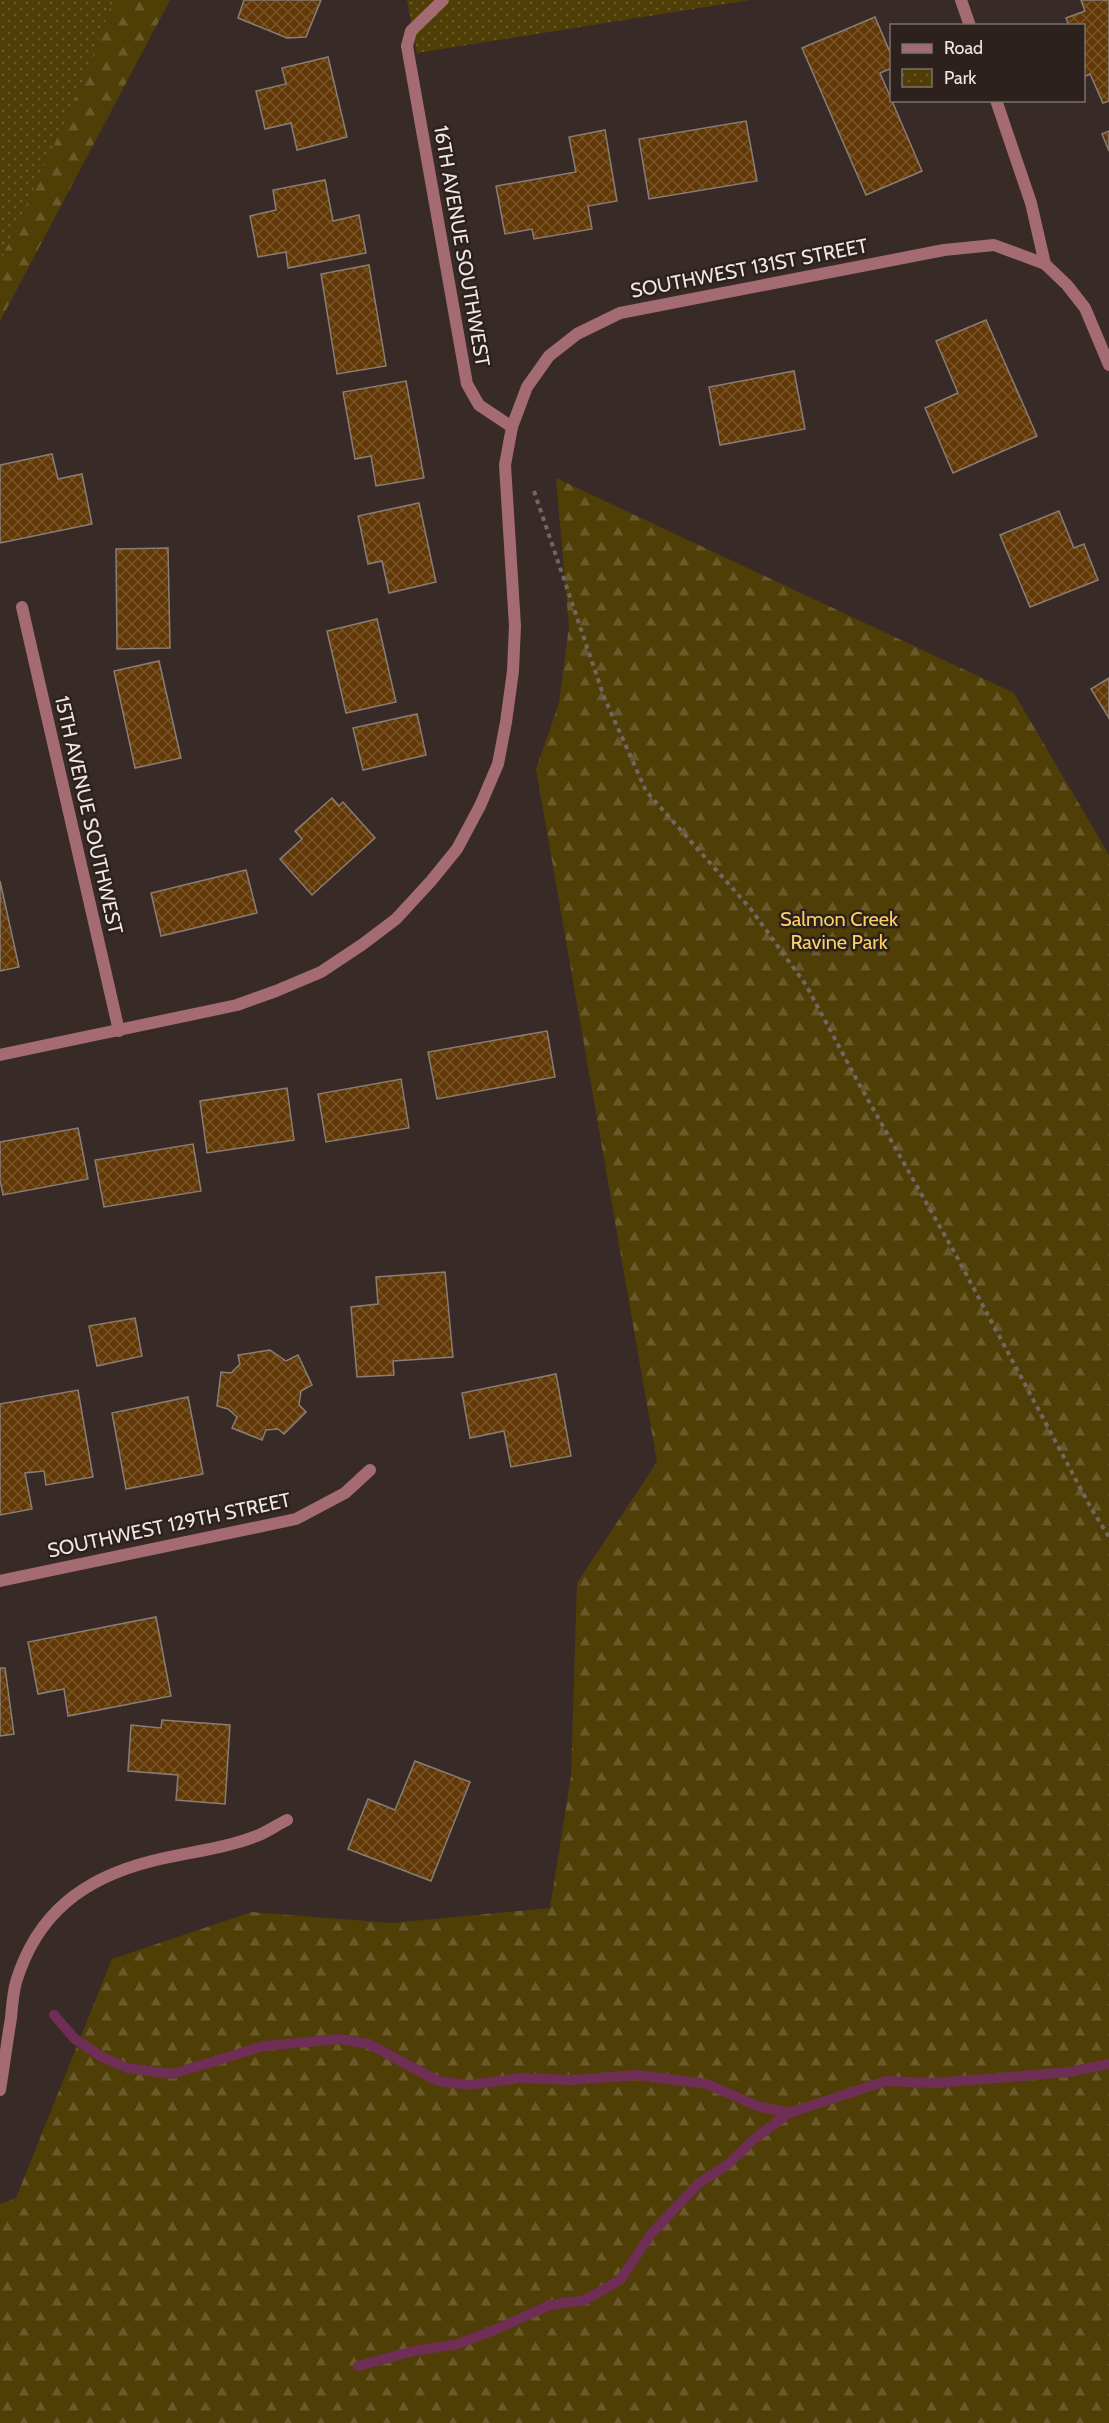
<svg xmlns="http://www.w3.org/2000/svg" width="1109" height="2423" viewBox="0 0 1109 2423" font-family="Cabin,sans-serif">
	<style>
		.forest { fill: url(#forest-firs) }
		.park { fill: url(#park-dots) }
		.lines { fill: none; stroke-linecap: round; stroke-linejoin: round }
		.stream { stroke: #6f2e55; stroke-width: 10 }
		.building { fill: url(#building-cross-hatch); stroke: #897e75; stroke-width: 1.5 }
		.path { stroke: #716662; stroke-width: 4; stroke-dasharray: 4.5 4.5; stroke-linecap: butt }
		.service { stroke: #a46b72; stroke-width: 12 }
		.minor { stroke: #a46b72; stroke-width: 12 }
		.tertiary { stroke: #a46b72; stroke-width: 12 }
		.labels { text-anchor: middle; stroke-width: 5; stroke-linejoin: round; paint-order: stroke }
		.street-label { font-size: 20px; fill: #f0e7e5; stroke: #2d211e }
		.park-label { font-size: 20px; fill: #fad165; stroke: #2d211e }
	</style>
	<defs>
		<pattern id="forest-firs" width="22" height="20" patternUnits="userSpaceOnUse" patternTransform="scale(1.5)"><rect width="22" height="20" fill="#503e07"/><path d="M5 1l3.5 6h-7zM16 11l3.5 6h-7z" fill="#6a5a2b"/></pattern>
		<pattern id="park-dots" width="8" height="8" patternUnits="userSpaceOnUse" patternTransform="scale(1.5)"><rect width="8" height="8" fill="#503e07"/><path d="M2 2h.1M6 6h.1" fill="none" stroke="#6a5a2b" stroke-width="1.8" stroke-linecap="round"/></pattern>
		<pattern id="building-cross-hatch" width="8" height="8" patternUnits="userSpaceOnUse" patternTransform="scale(1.5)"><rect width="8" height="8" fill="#623807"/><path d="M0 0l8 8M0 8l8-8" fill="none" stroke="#79552b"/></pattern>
	</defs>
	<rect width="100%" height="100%" fill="#382b27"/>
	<!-- forest -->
	<g class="forest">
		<polygon points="0,0 170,0 0,321"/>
		<polygon points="556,478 1014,693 1109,855 1109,2423 0,2423 0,2204 16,2198 112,1959 252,1912 392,1923 550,1908 571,1776 577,1583 657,1462 536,769 559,703 569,627"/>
	</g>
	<!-- park -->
	<g class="park">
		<polygon points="0,0 113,0 84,80 0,262"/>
		<polygon points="407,0 750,0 417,53"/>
	</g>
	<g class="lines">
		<!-- stream -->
		<g class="stream">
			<polyline points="54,2015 75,2039 102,2057 127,2068 172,2074 264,2046 339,2039 369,2044 438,2081 469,2085 521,2078 573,2080 637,2075 707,2084 757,2106 789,2113 886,2081 936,2083 1069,2072 1109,2064"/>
			<polyline points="358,2366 414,2351 458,2344 499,2328 550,2305 585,2300 620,2280 651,2234 699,2183 727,2165 754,2139 789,2113"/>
		</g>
	</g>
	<!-- building -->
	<g class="building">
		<polygon points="244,0 321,0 306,37 287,38 238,18"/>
		<polygon points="1081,0 1109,0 1109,101 1103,103 1090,74 1084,77 1084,26 1069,26 1066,18 1085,11"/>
		<polygon points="875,17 892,57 892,68 880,73 922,171 866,195 802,48"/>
		<polygon points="328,57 347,137 297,150 291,123 265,129 256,91 286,84 282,68"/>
		<polygon points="746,121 757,181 649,199 639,139"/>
		<polygon points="605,130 617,201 588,206 592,229 534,239 532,229 505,234 496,186 576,172 569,137"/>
		<polygon points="1109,131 1109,151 1102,134"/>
		<polygon points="325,180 333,221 359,215 366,253 288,268 286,252 258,257 250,216 276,210 273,190"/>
		<polygon points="369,265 386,366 337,374 321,274"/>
		<polygon points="986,320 1037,436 953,473 925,408 958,393 936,341"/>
		<polygon points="794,371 805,429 720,445 709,387"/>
		<polygon points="406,381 424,478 376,486 371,456 355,459 343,392"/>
		<polygon points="52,454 58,479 82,474 92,524 0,543 0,465"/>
		<polygon points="419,503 436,582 389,593 382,561 368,564 358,516"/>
		<polygon points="1059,511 1074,548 1084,544 1098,580 1030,607 1000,535"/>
		<polygon points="168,548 170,648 117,649 116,549"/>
		<polygon points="377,619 396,702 346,713 327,631"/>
		<polygon points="159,661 181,758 135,768 114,671"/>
		<polygon points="1109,678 1109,718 1091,689"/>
		<polygon points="417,714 426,755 363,770 353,728"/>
		<polygon points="332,798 339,806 343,802 375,838 312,895 280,859 302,839 295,831"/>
		<polygon points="246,870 257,913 161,936 151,893"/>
		<polygon points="0,881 19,967 0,971"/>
		<polygon points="547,1031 555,1077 437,1099 428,1052"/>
		<polygon points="401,1079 409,1128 326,1142 318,1094"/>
		<polygon points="287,1088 294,1140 207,1153 200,1101"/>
		<polygon points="78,1128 88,1179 3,1195 0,1180 0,1142"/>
		<polygon points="193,1144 201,1191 104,1207 95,1160"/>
		<polygon points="445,1272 453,1357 393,1361 394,1375 357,1377 351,1307 378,1304 376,1277"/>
		<polygon points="135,1318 142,1356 97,1366 89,1326"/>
		<polygon points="270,1350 286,1361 298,1355 312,1385 301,1391 299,1405 306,1412 284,1434 278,1429 266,1430 262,1440 232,1428 237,1417 228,1409 217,1406 221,1372 231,1373 240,1364 238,1355"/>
		<polygon points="556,1374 571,1456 511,1467 504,1431 470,1438 462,1393"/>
		<polygon points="78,1390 93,1477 46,1485 44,1471 25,1473 32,1509 0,1515 0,1404"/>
		<polygon points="188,1397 203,1474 126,1489 112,1413"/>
		<polygon points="156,1617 171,1696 68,1716 64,1689 38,1694 28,1642"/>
		<polygon points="0,1668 5,1668 14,1734 0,1736"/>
		<polygon points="162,1720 230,1725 225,1804 176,1800 178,1775 128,1771 131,1725 161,1728"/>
		<polygon points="415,1761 470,1782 431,1881 348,1849 368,1799 395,1810"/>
	</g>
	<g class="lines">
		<!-- path -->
		<polyline class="path" points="534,491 604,697 646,791 750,908 806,985 858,1082 957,1257 1091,1508 1109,1537"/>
		<!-- service -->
		<polyline class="service" points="407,46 411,31 443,0"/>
		<!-- minor -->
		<g class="minor">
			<polyline points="961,0 970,26"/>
			<polyline points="407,46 467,384 479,405 512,427"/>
			<polyline points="996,100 1031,203 1045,264"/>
			<polyline points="22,607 119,1031"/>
			<polyline points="0,1581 296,1519 345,1493 370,1470"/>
			<path d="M0,2090C4,2066 7,2042 11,2018C12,2006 13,1993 16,1982C37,1913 84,1878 152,1861C187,1852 225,1849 259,1835C268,1831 277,1825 287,1820"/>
		</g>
		<!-- tertiary -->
		<polyline class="tertiary" points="0,1055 237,1005 276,991 321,972 363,944 396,919 431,881 457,849 480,806 498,764 506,722 513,671 515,626 505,465 512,427 527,387 549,356 577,334 620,313 944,250 994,245 1045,264 1067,285 1085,308 1109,365"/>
	</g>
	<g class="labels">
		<!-- street labels -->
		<g class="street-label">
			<text transform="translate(462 246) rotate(80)" y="7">16TH AVENUE SOUTHWEST</text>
			<text transform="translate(749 268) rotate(-11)" y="7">SOUTHWEST 131ST STREET</text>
			<text transform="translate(89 815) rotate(77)" y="7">15TH AVENUE SOUTHWEST</text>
			<text transform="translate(169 1525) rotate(-12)" y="7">SOUTHWEST 129TH STREET</text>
		</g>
		<!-- park labels -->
		<g class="park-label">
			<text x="839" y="926">Salmon Creek<tspan x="839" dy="23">Ravine Park</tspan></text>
		</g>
	</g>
	<!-- legend -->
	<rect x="890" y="24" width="195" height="78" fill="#2d211e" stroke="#7b706e" stroke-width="1.5"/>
	<rect x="902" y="44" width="30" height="9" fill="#a46b72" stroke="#7b706e" stroke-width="1.5"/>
	<text x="944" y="54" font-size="18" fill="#f0e7e5">Road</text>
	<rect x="902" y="69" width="30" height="18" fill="url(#park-dots)" stroke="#7b706e" stroke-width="1.5"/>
	<text x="944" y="84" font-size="18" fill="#f0e7e5">Park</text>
</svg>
